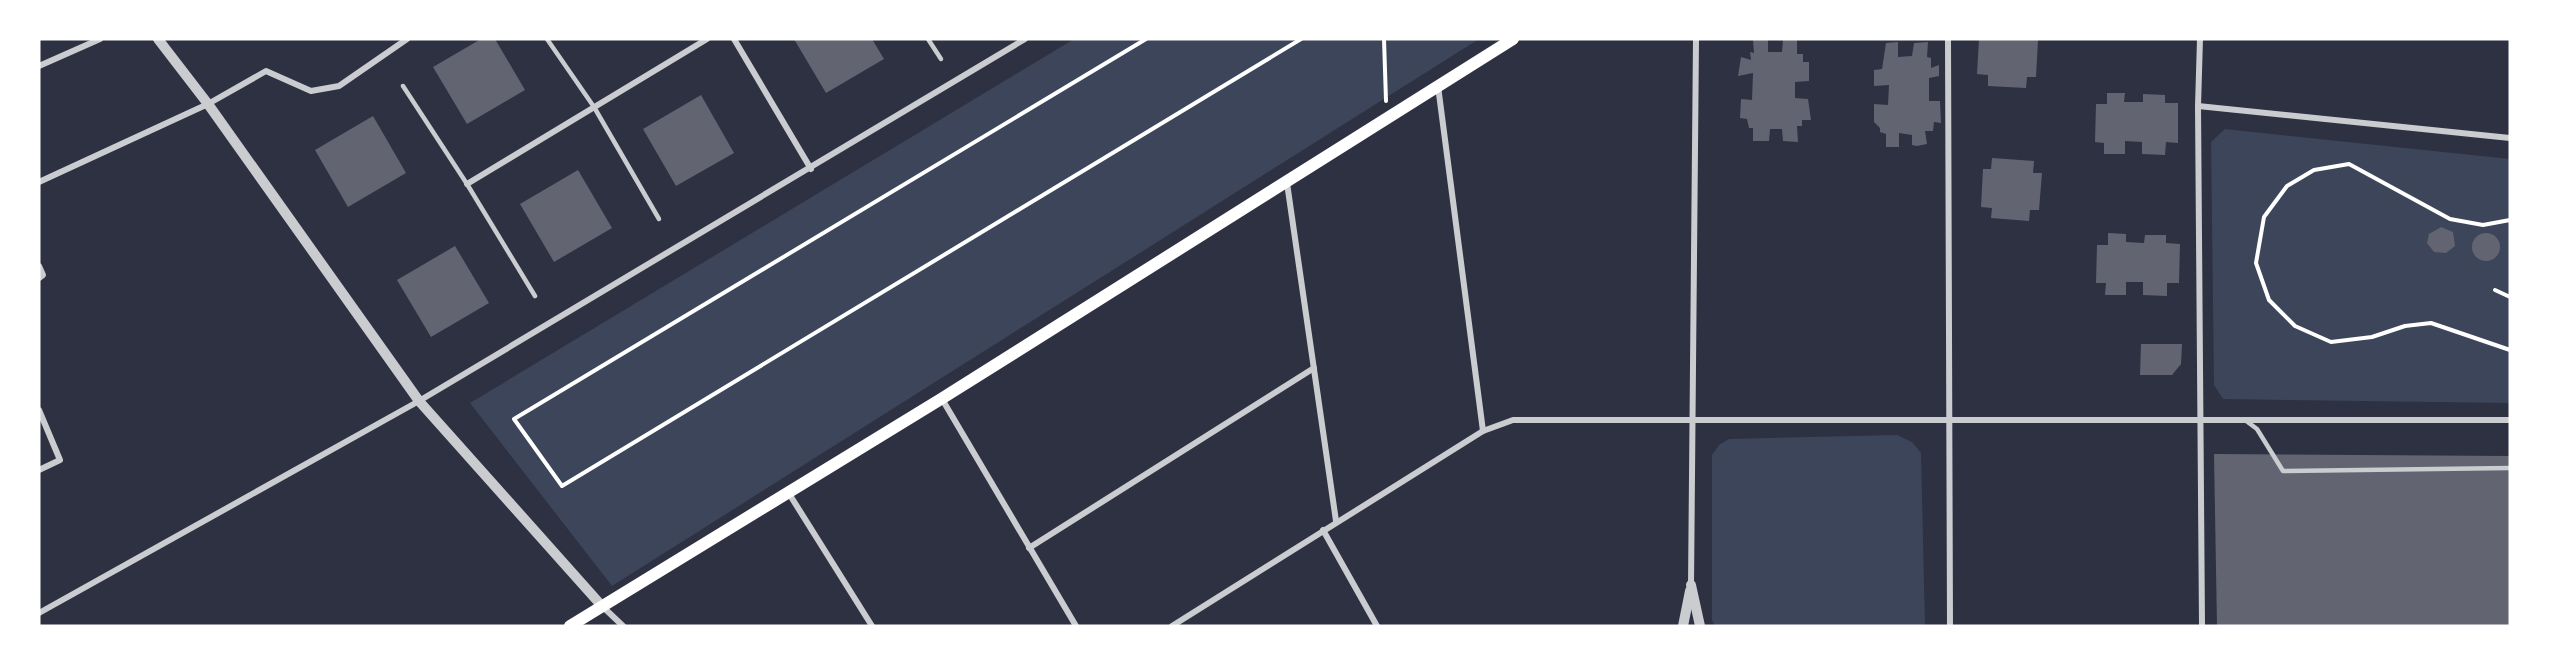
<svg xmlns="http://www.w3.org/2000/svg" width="2549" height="665" viewBox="0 0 2549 665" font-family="'Space Grotesk',sans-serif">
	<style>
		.green { fill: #3c4559 }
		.building { fill: #626471 }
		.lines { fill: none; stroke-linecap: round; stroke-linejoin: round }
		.path { stroke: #fff; stroke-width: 4 }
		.service { stroke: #caccd0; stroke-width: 4.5 }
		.minor { stroke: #caccd0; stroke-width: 6 }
		.tertiary { stroke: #caccd0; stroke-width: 10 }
		.secondary { stroke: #fff; stroke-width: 12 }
	</style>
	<rect width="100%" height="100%" fill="#2d3142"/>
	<!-- green -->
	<g class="green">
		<polygon points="1074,39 1479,39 612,586 470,403"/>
		<polygon points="2225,129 2510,159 2510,403 2223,399 2214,385 2211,142"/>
		<polygon points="1897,435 1912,442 1921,453 1925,626 1715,626 1712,620 1712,455 1719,445 1729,439"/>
	</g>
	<!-- building -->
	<g class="building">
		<polygon points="481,39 495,39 525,90 467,124 433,67"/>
		<polygon points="794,39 872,39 884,59 826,93"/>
		<polygon points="1979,39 2038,40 2036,77 2027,77 2026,88 1988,86 1988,75 1977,74"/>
		<polygon points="1753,40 1768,40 1768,52 1782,52 1783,40 1797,40 1797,54 1803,54 1803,62 1809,62 1809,81 1795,82 1795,98 1808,99 1811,120 1802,120 1802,126 1797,126 1798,142 1783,141 1782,129 1770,129 1769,141 1753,141 1753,128 1749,128 1747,119 1740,118 1741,99 1752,100 1753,73 1738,76 1741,57 1751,60 1750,52 1754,53"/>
		<polygon points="1898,42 1898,57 1912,56 1914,43 1928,42 1927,57 1931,58 1931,68 1939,65 1939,76 1929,78 1929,101 1940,101 1941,123 1934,122 1933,131 1925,131 1927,144 1917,146 1912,145 1912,135 1899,133 1899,147 1886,147 1886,134 1880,132 1880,128 1874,122 1874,104 1888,105 1889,85 1874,86 1874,70 1882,69 1886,43"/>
		<polygon points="2107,93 2125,93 2124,102 2143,102 2143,94 2165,95 2165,103 2178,103 2178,143 2166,142 2165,155 2142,154 2142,142 2125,141 2125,154 2104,154 2104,143 2095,142 2096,104 2107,104"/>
		<polygon points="701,95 734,153 676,186 643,129"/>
		<polygon points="373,116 406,173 348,207 315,150"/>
		<polygon points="1992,158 2034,161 2033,173 2042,173 2039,210 2030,210 2029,221 1991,218 1992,208 1981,207 1983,169 1991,169"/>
		<polygon points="578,170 612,228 554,262 520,204"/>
		<polygon points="2441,227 2453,232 2455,246 2446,253 2434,252 2427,243 2429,234"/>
		<polygon points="2108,233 2126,234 2126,242 2144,243 2145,235 2166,235 2166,243 2180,244 2179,283 2167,283 2167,296 2143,295 2143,282 2126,282 2126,295 2105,295 2106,283 2096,283 2097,245 2108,245"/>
		<circle cx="2486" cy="247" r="14"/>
		<polygon points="455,246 489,303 431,337 397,280"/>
		<polygon points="2141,344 2182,344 2181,364 2172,375 2140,375"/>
		<polygon points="2214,454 2510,456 2510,626 2217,626"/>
	</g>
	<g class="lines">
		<!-- path -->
		<g class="path">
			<polyline points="1146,39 514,419 562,486 1301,39"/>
			<polyline points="1384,39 1386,101"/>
			<polyline points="2510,220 2483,225 2450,219 2349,164 2314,170 2287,186 2264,217 2256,263 2269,300 2295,326 2331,342 2372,337 2405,326 2431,323 2510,350"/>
			<polyline points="2495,290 2510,297"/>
		</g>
		<!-- service -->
		<g class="service">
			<polyline points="547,39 594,107 659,219"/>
			<polyline points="928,39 941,59"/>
			<polyline points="403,86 467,184 535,296"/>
			<polyline points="2245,420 2257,429 2283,471 2510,468"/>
		</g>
		<!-- minor -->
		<g class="minor">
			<polyline points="734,39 811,169"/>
			<polyline points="1948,39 1950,626"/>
			<polyline points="2200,39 2198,106 2202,626"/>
			<polyline points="39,66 100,39"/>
			<polyline points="1438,86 1483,431"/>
			<polyline points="2198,106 2510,138"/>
			<polyline points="39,182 208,104 266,71 311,91 339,86 407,39"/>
			<polyline points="1287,183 1336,521"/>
			<polyline points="467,184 707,39"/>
			<polyline points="39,266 43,275 39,278"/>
			<polyline points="942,399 1076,626"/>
			<polyline points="39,410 60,460 39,470"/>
			<polyline points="788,492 872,626"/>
			<polyline points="1323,530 1377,626"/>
			<polyline points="1029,548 1314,368"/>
			<polyline points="1691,585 1696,39"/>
			<polyline points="602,606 623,626"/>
			<polyline points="39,613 419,401 1025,39"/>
			<polyline points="1172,626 1483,431 1513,420 2510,420"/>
		</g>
		<!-- tertiary -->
		<g class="tertiary">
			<polyline points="158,39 208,104 419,401 601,605"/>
			<polyline points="1691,585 1700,626"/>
			<polyline points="1683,626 1690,591"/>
		</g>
		<!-- secondary -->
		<polyline class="secondary" points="570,626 941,399 1513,39"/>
	</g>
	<!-- border -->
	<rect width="2549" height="665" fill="none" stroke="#ffffff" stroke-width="81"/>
</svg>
